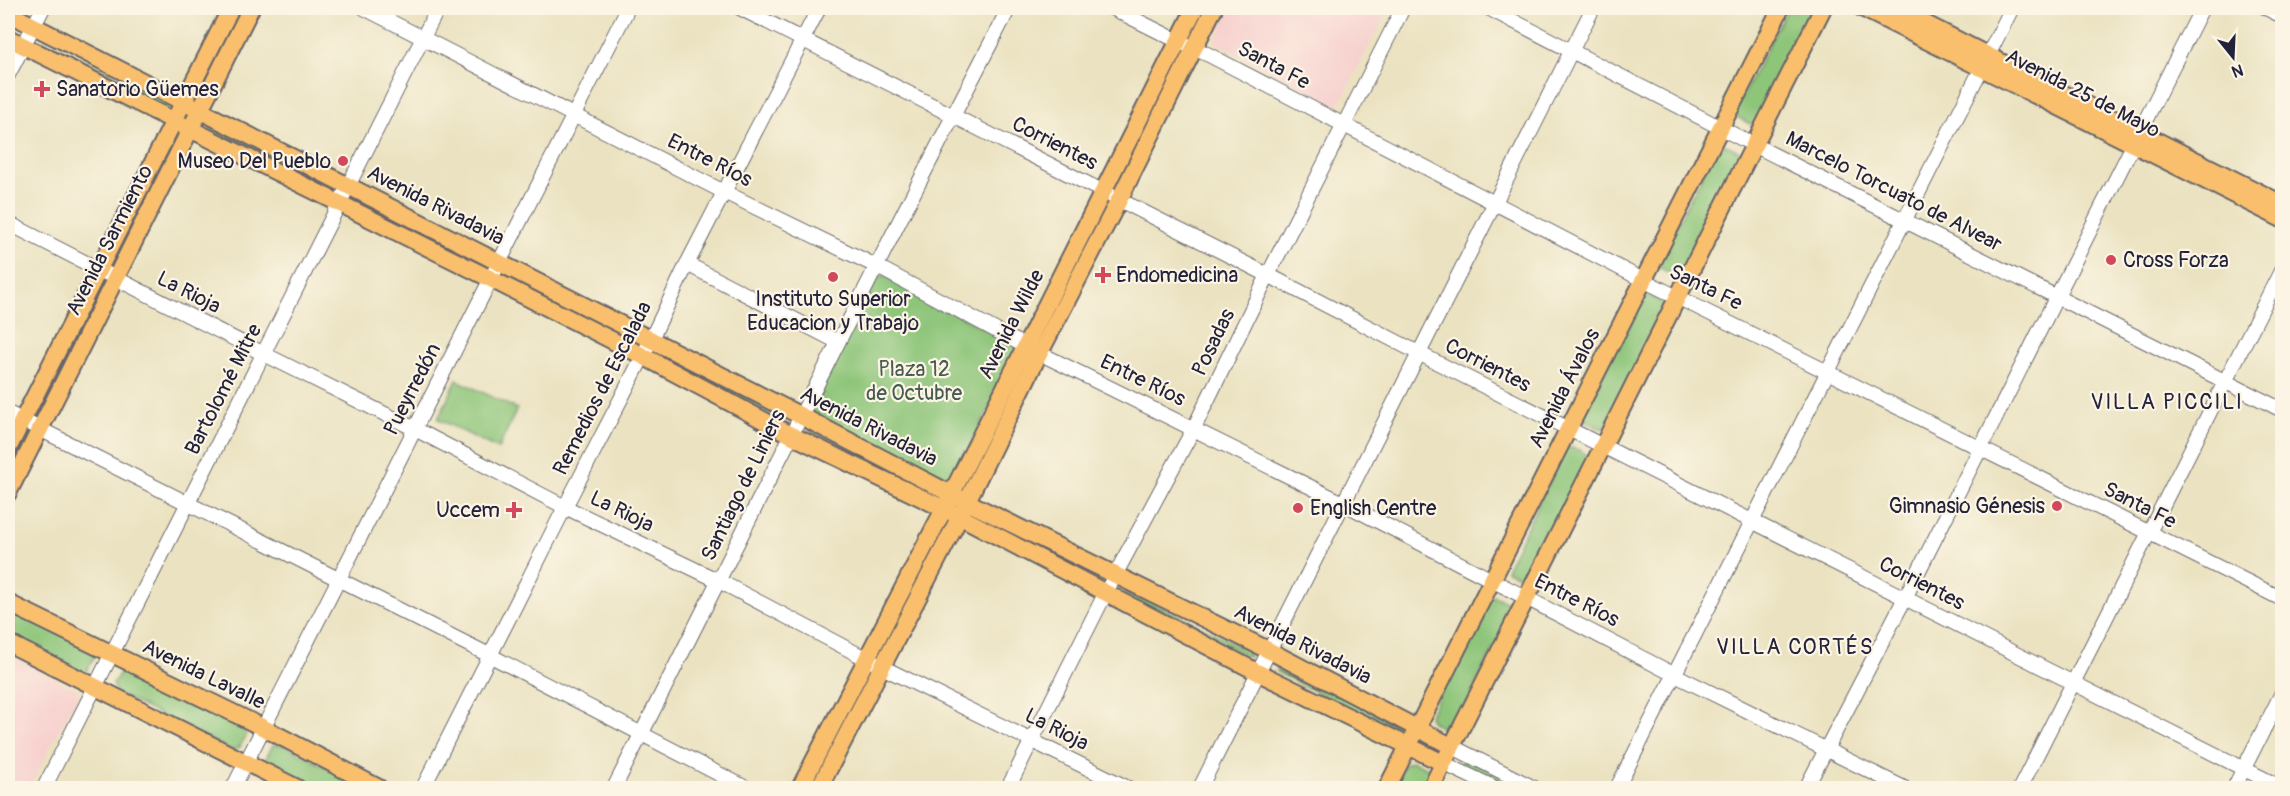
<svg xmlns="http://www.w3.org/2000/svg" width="2290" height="796" viewBox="0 0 2290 796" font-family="Pangolin,sans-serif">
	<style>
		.built { fill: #f7d0ce }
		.green { fill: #8dc579; stroke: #58745a; stroke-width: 1.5 }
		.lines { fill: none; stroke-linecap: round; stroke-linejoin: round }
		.minor-casing { stroke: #68656a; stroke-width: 16 }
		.major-casing { stroke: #68656a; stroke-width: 20 }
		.minor { stroke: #fff; stroke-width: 14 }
		.major { stroke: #f9bf6d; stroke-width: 16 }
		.poi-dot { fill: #d1495b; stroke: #fcf5e5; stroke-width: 2 }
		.labels { text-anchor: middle; stroke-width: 4.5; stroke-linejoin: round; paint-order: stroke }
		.street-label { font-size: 21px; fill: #22223b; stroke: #fcf5e5 }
		.poi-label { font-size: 21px; fill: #22223b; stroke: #fcf5e5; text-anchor: start }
		.park-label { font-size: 21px; fill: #475b51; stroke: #fcf5e5 }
		.neighbourhood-label { font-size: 22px; letter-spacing: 1.5px; fill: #22223b; stroke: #fcf5e5 }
	</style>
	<rect width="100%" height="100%" fill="#fcf5e5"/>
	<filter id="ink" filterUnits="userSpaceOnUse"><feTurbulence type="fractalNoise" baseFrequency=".0167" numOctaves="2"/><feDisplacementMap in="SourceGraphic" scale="12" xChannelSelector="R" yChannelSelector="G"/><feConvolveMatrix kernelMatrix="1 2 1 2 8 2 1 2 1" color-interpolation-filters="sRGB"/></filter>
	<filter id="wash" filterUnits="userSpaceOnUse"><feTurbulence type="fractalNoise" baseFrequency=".008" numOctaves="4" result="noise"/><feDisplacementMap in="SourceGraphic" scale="24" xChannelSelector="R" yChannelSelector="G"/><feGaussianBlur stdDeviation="1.35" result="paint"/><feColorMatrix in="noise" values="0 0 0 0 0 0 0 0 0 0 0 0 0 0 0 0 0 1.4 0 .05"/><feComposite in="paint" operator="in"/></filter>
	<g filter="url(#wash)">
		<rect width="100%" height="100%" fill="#eae2c0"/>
		<!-- built -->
		<g class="built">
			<polygon points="1231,8 1389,8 1340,103 1333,104 1214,42"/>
			<polygon points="8,655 78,690 79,693 29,788 8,788"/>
		</g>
		<!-- green -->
		<g class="green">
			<polygon points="236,8 248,8 199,98 195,96"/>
			<polygon points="1788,8 1818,8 1760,123 1754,126 1737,117 1735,110"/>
			<polygon points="44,41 170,102 167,110 39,47"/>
			<polygon points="209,124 331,186 329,191 207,128"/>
			<polygon points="175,134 179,136 115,261 112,259"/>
			<polygon points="1726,145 1741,152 1743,158 1679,277 1660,268 1658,260 1718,146"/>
			<polygon points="359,199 484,264 482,268 357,204"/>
			<polygon points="884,275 1016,346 1018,352 951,483 944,484 809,411 877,278"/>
			<polygon points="96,289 101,291 40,412 35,411"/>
			<polygon points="1650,296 1665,303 1667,310 1609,425 1601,429 1585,421 1582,414 1640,298"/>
			<polygon points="663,353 785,417 780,420 659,358"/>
			<polygon points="457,380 517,409 498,449 438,419"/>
			<polygon points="811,430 937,494 935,496 932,497 810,435"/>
			<polygon points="22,436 27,441 8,480 8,460 19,437"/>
			<path d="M1566,447C1576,448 1585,451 1591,460L1530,577L1526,580L1506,570Z"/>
			<polygon points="975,512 1101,576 1095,580 973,515"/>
			<polygon points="1126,589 1252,652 1250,656 1249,657 1125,595"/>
			<polygon points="1494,596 1511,604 1513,610 1454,729 1447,731 1432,722 1429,716 1486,600"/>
			<polygon points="8,606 91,648 95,656 85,674 8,639"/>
			<polygon points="1277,666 1401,725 1401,730 1396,733 1277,672"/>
			<polygon points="130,669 243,726 246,736 239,748 231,750 116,693 113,684 121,671"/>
			<polygon points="273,745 284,745 365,788 306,788 264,768 264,762"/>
			<polygon points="1464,757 1525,788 1505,788 1459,766"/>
			<polygon points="1412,761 1428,768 1431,775 1424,788 1392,788 1404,764"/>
		</g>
	</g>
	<g filter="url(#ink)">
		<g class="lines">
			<defs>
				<g id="minor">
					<polyline points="364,8 724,192 876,266 1025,346 1343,503 1675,675 1904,788"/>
					<polyline points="740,8 1268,275 1432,360 2282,788"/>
					<polyline points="1112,8 1178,41 1209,55 1643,280 2282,599"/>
					<polyline points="1488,8 1754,145 2282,410"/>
					<polyline points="2266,8 2282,16"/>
					<polyline points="8,75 43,8"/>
					<polyline points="8,223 264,354 415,429 565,507 719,581 882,667 1128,788"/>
					<polyline points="687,264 838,342"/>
					<polyline points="8,413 491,656 746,788"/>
					<polyline points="1451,746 1534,788"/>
					<polyline points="1443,763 1495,788"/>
					<polyline points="44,788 438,8"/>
					<polyline points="233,788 628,8"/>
					<polyline points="423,788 565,507 643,356 687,264 819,8"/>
					<path d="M614,788C746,528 874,266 1009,8"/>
					<polyline points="1008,788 1106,592 1194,428 1268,275 1403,8"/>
					<polyline points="1200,788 1593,8"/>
					<polyline points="1617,788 2012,8"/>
					<polyline points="1806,788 1905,598 2202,8"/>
					<polyline points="2020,788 2282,269"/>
					<polyline points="2234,788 2282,693"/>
				</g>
				<g id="major">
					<polyline points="1862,8 2282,219"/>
					<polyline points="1894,8 2282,204"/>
					<polyline points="8,13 801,416 951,494 1270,651 1451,746"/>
					<polyline points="8,38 491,279 643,356 791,435 959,516 1259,673 1443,763"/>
					<polyline points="8,449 231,8"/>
					<polyline points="8,493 251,8"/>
					<polyline points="8,603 264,728 379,788"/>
					<polyline points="8,643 297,788"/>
					<polyline points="800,788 944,509 1195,8"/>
					<polyline points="819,788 954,528 1035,362 1119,200 1214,8"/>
					<polyline points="1387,788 1781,8"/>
					<polyline points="1431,788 1823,8"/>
				</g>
			</defs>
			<!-- minor casing -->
			<use href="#minor" class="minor-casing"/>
			<!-- major casing -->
			<use href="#major" class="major-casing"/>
			<!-- minor -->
			<use href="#minor" class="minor"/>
			<!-- major -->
			<use href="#major" class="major"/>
		</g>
	</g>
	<!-- markers -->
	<g class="poi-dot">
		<path d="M39 80h6v6h6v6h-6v6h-6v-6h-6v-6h6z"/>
		<circle cx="343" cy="161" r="6"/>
		<circle cx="2111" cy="260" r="6"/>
		<path d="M1100 266h6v6h6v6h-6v6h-6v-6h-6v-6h6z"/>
		<circle cx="833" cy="277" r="6"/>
		<circle cx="2057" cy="506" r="6"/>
		<circle cx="1298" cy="508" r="6"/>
		<path d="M511 501h6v6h6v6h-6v6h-6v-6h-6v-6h6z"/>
	</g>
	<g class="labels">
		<!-- street labels -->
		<g class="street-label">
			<text transform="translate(1274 65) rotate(28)" y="7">Santa Fe</text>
			<text transform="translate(2083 93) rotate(27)" y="7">Avenida 25 de Mayo</text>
			<text transform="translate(1055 143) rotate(27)" y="7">Corrientes</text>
			<text transform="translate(710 160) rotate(27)" y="7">Entre Ríos</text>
			<text transform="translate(1894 191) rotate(27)" y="7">Marcelo Torcuato de Alvear</text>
			<text transform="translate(436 205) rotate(27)" y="7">Avenida Rivadavia</text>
			<text transform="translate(109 240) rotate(-63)" y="7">Avenida Sarmiento</text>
			<text transform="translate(1706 287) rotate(26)" y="7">Santa Fe</text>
			<text transform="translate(189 292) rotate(27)" y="7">La Rioja</text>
			<text transform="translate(1011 324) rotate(-63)" y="7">Avenida Wilde</text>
			<text transform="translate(1213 342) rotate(-64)" y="7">Posadas</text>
			<text transform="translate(1488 365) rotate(27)" y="7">Corrientes</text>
			<text transform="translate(1143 380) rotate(26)" y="7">Entre Ríos</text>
			<text transform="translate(602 388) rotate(-63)" y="7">Remedios de Escalada</text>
			<text transform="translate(1564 388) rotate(-63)" y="7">Avenida Ávalos</text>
			<text transform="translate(223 389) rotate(-63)" y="7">Bartolomé Mitre</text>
			<text transform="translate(412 389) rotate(-63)" y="7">Pueyrredón</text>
			<text transform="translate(869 426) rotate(27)" y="7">Avenida Rivadavia</text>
			<text transform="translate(743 485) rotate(-64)" y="7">Santiago de Liniers</text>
			<text transform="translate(2140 505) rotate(27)" y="7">Santa Fe</text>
			<text transform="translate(622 511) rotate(26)" y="7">La Rioja</text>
			<text transform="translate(1922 583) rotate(27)" y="7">Corrientes</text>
			<text transform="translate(1577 600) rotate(27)" y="7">Entre Ríos</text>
			<text transform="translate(1303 644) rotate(27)" y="7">Avenida Rivadavia</text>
			<text transform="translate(204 674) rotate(26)" y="7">Avenida Lavalle</text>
			<text transform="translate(1057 729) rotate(27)" y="7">La Rioja</text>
		</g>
		<!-- poi labels -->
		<g class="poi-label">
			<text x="56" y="96">Sanatorio Güemes</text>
			<text x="331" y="168" text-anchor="end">Museo Del Pueblo</text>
			<text x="2123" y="267">Cross Forza</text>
			<text x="1116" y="282">Endomedicina</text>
			<text x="833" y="306" text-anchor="middle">Instituto Superior<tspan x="833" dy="24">Educacion y Trabajo</tspan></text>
			<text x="2045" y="513" text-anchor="end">Gimnasio Génesis</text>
			<text x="1310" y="515">English Centre</text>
			<text x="500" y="517" text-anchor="end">Uccem</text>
		</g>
		<!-- park labels -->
		<g class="park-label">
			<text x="914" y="376">Plaza 12<tspan x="914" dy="24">de Octubre</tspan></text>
		</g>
		<!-- neighbourhood labels -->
		<g class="neighbourhood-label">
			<text x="2167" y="409">VILLA PICCILI</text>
			<text x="1795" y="654">VILLA CORTÉS</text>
		</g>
	</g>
	<!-- margin -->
	<rect width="2290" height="796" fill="none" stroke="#fcf5e5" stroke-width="30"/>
	<!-- north arrow -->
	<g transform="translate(2233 57) rotate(162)" stroke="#fcf5e5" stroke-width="4.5" paint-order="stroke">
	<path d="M0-4.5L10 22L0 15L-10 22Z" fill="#22223b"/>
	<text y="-9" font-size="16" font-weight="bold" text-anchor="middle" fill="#22223b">N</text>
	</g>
</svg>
